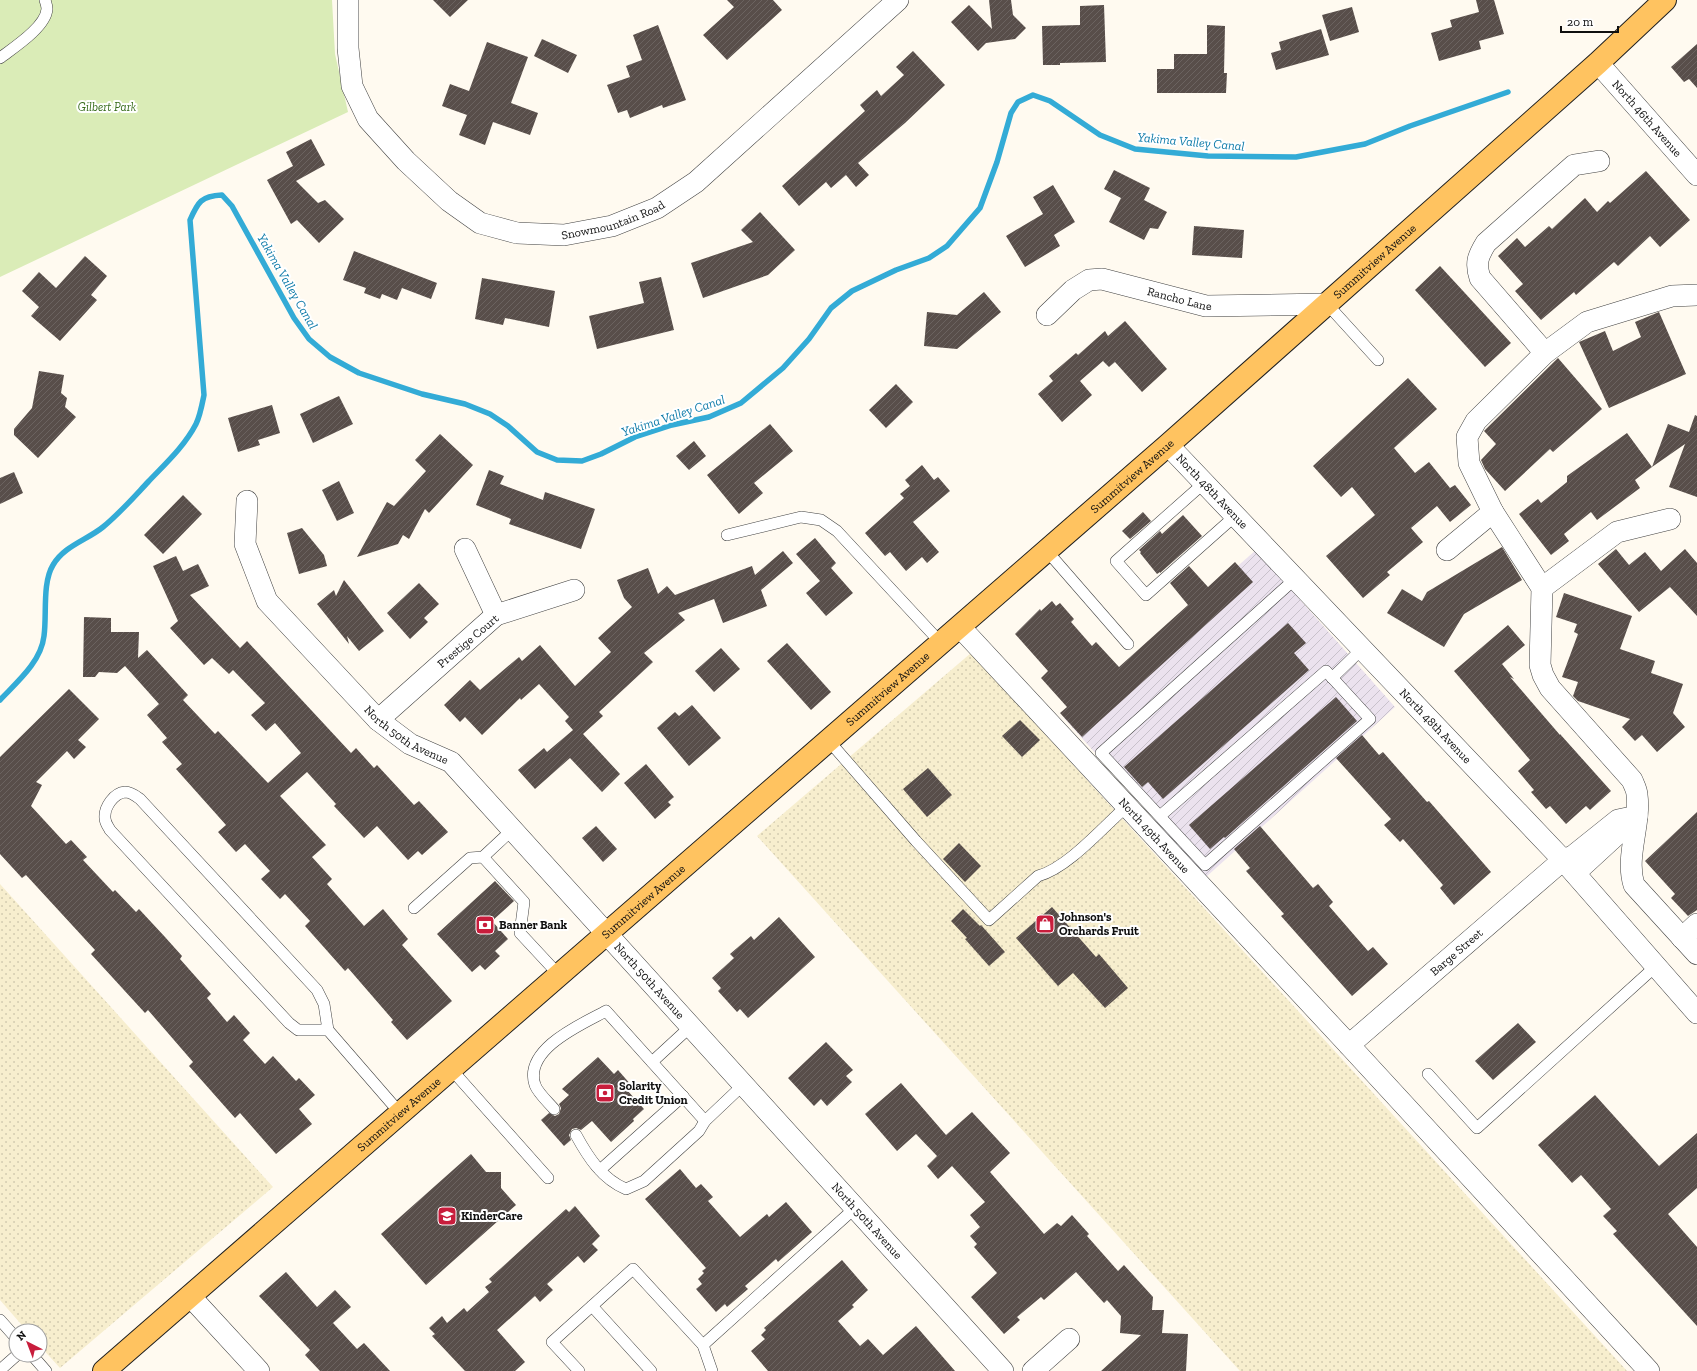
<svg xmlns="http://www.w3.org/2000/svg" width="1697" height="1371" viewBox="0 0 1697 1371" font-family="'Zilla Slab',serif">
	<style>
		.industrial { fill: url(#industrial-furrows) }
		.farmland { fill: url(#farmland-dots) }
		.park { fill: #daecb7 }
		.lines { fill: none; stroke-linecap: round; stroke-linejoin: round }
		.stream { stroke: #33abd6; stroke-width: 5.5 }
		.building { fill: url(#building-hatch) }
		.service-casing { stroke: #424242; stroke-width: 12 }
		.minor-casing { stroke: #424242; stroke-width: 22 }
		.primary-casing { stroke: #202020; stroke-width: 24 }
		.service { stroke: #fff; stroke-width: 11 }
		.minor { stroke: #fff; stroke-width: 21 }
		.primary { stroke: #ffc360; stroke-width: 22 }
		.labels { text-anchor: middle; stroke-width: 4; stroke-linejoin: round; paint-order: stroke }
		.park-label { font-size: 12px; font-style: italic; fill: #366b1a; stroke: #fff }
		.street-label { font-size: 12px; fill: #0f0f0f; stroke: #fff }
		.poi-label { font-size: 12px; font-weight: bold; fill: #0f0f0f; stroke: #fff; text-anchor: start }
		.water-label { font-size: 13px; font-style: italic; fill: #0f7ba9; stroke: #fff }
	</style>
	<defs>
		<pattern id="industrial-furrows" width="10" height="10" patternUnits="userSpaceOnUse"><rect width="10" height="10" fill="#ebe2ee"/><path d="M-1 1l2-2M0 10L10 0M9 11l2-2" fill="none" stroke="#c8c1cb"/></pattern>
		<pattern id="farmland-dots" width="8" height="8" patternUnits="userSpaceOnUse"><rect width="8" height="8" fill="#f7eece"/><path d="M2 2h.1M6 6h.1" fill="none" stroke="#d3cbb0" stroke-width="1.8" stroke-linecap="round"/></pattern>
		<pattern id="building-hatch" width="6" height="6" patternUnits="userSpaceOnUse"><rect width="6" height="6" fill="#584e4a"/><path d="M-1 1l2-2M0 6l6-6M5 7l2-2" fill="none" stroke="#6b6360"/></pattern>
	</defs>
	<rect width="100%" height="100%" fill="#fffaf0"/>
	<!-- industrial -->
	<polygon class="industrial" points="1256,550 1395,707 1206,877 1064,718"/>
	<!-- farmland -->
	<g class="farmland">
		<polygon points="971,653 1627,1371 1240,1371 757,836"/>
		<polygon points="0,884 273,1187 60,1368 40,1346 40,1331 27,1331 0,1300"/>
	</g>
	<!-- park -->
	<polygon class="park" points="0,0 332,0 335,54 348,112 0,277"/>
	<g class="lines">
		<!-- stream -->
		<path class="stream" d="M0,700C17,682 41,662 44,636C47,615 42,583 53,565C64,546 87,540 103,527C119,514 133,498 148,482C165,464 184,447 196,424C200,416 202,405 204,395L190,220C198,202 201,196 222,195L232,206L294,318L309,339L330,357L359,373L422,394L465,404L490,414L508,426L537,452L557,460L582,461L601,454L635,437L672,425L709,417L741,403L783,368L809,339L831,308L852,291L896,270L929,258L947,246L980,208L997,162L1011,113L1018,102L1033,95L1050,101L1100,135L1135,149L1208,156L1296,157L1365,144L1410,126L1508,92"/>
	</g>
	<!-- building -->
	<g class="building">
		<polygon points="433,0 468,0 450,17"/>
		<polygon points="727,0 773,0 782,10 727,60 703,35 734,7"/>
		<polygon points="989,0 1011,0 1013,15 1026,28 1015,39 986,43 978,51 951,22 969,5 992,29"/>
		<polygon points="1476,0 1494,0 1504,34 1479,41 1481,49 1439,61 1431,33 1452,27 1450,20 1479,12"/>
		<polygon points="1104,5 1106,62 1060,63 1060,65 1043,65 1042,26 1080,25 1080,6"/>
		<polygon points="1352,7 1359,32 1330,41 1322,15"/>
		<polygon points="658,25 686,100 663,108 662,105 630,118 627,110 618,113 607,85 630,77 626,66 642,60 633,35"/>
		<polygon points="1207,25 1225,26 1224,73 1227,73 1226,93 1157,93 1157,69 1174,69 1174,54 1207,54"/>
		<polygon points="1321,29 1329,55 1276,70 1271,53 1281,50 1279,42"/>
		<polygon points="542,39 577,55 568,73 534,56"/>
		<polygon points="487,42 528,57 511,103 538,113 530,135 493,122 485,145 459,135 467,115 442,106 450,84 469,91"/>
		<polygon points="1697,44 1697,88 1689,79 1684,82 1671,67"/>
		<polygon points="913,51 945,85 905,123 858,163 869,175 856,187 846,175 831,188 826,182 799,206 782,186 865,111 860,105 877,90 881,96 904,75 896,67"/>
		<polygon points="311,139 325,165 296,181 318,203 325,200 344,219 319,243 297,220 291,224 267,180 293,166 286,152"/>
		<polygon points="1114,170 1150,188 1144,200 1167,212 1158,229 1150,228 1144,240 1109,222 1121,198 1104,189"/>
		<polygon points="1646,171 1690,220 1660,247 1650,236 1618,266 1614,262 1576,295 1574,292 1541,320 1515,291 1523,284 1498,256 1517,238 1525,247 1549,226 1552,229 1585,198 1597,212 1608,201 1610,203"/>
		<polygon points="1053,185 1075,222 1054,235 1060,246 1025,267 1006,236 1043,214 1033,197"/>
		<polygon points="760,212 795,250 768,275 703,298 691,263 753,242 741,230"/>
		<polygon points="1194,226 1244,230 1242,258 1192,255"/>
		<polygon points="354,251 437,283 431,299 402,288 397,300 382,294 380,299 364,293 366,288 343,280"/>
		<polygon points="85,256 107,276 91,295 97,300 60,341 31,316 39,307 22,291 39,272 56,288"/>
		<polygon points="1440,266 1511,343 1485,367 1415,290"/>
		<polygon points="661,277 674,330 597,349 589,316 644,303 639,282"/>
		<polygon points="482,278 555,291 549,327 505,318 503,325 475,319"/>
		<polygon points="984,292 1001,312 957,349 924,346 927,312 957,315"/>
		<polygon points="1659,312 1686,374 1609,408 1579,342 1605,331 1613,351 1641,337 1635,322"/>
		<polygon points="1125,321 1167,369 1142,392 1115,362 1109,367 1103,361 1080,381 1092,395 1062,422 1038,394 1053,381 1049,376 1076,353 1078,355 1105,331 1108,336"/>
		<polygon points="1558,358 1602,409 1553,452 1550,449 1505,491 1485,469 1481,460 1496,444 1484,431"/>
		<polygon points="39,371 64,375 61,393 67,398 65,407 76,417 38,458 14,435 14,429 32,408"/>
		<polygon points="1408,378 1437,409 1394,448 1415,473 1429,462 1450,488 1455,485 1471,505 1450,522 1437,506 1411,528 1423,542 1387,572 1390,575 1363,598 1326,556 1375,515 1352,487 1341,497 1313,466"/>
		<polygon points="896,384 913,402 886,428 869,410"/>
		<polygon points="339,396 353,424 313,443 300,414"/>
		<polygon points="272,405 280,433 258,440 260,445 238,452 228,418"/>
		<polygon points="1695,415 1697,416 1697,497 1669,487 1685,444 1652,467 1668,424 1689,432"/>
		<polygon points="770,424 793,451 754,483 763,493 739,514 707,475"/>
		<polygon points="1627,433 1652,467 1635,480 1640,488 1597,520 1591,512 1564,534 1569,541 1551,555 1519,514 1538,499 1541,503 1567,482 1567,476"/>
		<polygon points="440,434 473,465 429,513 425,509 409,539 403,535 398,544 357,557 387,502 394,506 426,471 415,460"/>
		<polygon points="694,441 706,456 689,470 676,456"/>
		<polygon points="922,465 934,480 938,477 950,491 913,522 939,552 927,563 922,557 906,571 890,552 885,556 865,533 904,498 900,494 910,486 905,480"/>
		<polygon points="489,470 504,476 500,484 543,500 545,492 595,509 581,549 509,524 511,519 476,505"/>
		<polygon points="14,472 23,493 0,504 0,478"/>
		<polygon points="339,481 354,513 337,521 322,490"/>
		<polygon points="183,495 202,514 163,554 144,535"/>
		<polygon points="1143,512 1151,521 1130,539 1122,531"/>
		<polygon points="1183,515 1202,536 1160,573 1160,572 1157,574 1140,553 1141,552 1139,550 1160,531 1162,534"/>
		<polygon points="302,528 324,555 327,566 299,574 287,533"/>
		<polygon points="815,538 836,563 831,568 853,593 826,616 806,593 820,581 796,554"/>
		<polygon points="1502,547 1522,580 1464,614 1444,647 1387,613 1402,589 1422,601 1427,592"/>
		<polygon points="1616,549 1629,565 1645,552 1661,571 1685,549 1697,563 1697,616 1670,587 1639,612 1598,564"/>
		<polygon points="783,551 793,563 761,590 767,606 723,623 714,599 678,613 685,620 644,653 653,662 599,712 603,716 583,734 620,774 602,792 570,758 535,789 518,770 544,748 547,752 573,730 565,721 569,717 539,684 521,700 520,698 482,735 465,717 460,722 444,705 470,680 480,690 519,657 522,661 540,645 575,686 611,652 598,638 632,607 624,598 617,580 648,568 658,594 667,586 675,595 752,566 755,575"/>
		<polygon points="176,556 183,571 198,564 209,586 190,595 240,648 247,641 351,753 356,748 374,768 377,765 414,805 419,801 448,832 422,855 418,851 408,860 377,826 364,838 334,806 336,804 307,772 280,796 326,845 312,857 332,879 327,884 364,926 383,909 408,939 402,945 452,1001 407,1040 391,1022 393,1020 348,968 345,971 305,926 310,921 285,894 280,899 261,879 270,871 245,844 236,852 218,832 226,825 176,769 182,764 162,742 167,738 147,715 159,704 125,666 117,673 99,672 95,677 83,677 84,617 111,618 111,632 139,632 138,658 147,650 188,695 183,700 215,734 218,731 268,783 301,753 275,723 266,731 251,715 265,703 233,670 229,674 212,658 204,665 170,628 178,621 153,566"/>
		<polygon points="1235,562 1253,582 1082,737 1060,713 1067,707 1041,678 1048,671 1015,634 1040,609 1041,611 1052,601 1056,606 1060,603 1074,619 1071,622 1092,646 1096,642 1119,667 1188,605 1170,583 1189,566 1208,587"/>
		<polygon points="344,580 384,631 359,651 347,636 349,644 317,604 334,590 336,596"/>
		<polygon points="419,583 439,604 424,618 428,622 410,639 387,613"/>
		<polygon points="1564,593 1632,616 1620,649 1655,661 1651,673 1683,684 1673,713 1685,727 1657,752 1642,735 1635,741 1622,727 1630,719 1578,701 1573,696 1578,682 1562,677 1578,634 1574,632 1577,624 1556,617"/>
		<polygon points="1288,623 1306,643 1294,653 1309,670 1163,799 1148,782 1142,787 1124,767"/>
		<polygon points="1508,625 1525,645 1502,664 1514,679 1510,677 1560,735 1560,734 1611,791 1590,810 1586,806 1566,824 1550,806 1546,809 1531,792 1534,790 1518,771 1530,760 1454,671"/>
		<polygon points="787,643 831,692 811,710 767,661"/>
		<polygon points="721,648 740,669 714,692 695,671"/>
		<polygon points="69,689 99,719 78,740 86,747 74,759 67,751 36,782 42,785 31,806 66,844 71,840 87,857 83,860 113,892 115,890 136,912 139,909 165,937 182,956 180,959 211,994 207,998 227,1022 234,1015 250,1033 243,1040 265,1064 273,1056 296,1081 299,1078 315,1095 299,1109 312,1124 276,1154 240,1113 235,1118 189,1066 193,1062 148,1010 145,1013 91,954 95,950 26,875 22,878 0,854 0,757"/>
		<polygon points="1336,697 1357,721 1225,838 1224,837 1210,849 1189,825"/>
		<polygon points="692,705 721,738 689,766 657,728 675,712 679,716"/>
		<polygon points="1020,720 1040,740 1022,757 1002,736"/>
		<polygon points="1362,735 1379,755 1383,752 1427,802 1429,801 1491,872 1454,905 1440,888 1443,885 1403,839 1400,842 1384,825 1391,819 1336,758"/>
		<polygon points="646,764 674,797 668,802 671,805 655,819 624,783"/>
		<polygon points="928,768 952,795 927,817 903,789"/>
		<polygon points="1697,812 1697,910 1688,916 1671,898 1675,894 1645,861"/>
		<polygon points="596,826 617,849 603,862 582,838"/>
		<polygon points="1260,826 1313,888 1318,884 1333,902 1329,906 1368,951 1373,947 1388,964 1352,996 1281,916 1284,914 1246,871 1250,868 1234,849"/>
		<polygon points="959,843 981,866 965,882 943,859"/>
		<polygon points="495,881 514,901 492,921 508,939 495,951 500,956 485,970 480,965 472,972 437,934"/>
		<polygon points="1052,907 1096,957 1099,954 1128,988 1105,1008 1073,973 1058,986 1016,938"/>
		<polygon points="963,909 980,926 981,925 1005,952 989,966 965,939 967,938 951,921"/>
		<polygon points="779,917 815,957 748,1018 740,1009 737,1012 718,991 721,988 712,978 734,958 730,954 751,936 754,940"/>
		<polygon points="1518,1023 1536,1042 1493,1080 1475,1061"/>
		<polygon points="826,1042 853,1070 846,1076 852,1082 827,1106 821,1099 814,1106 788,1078"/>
		<polygon points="598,1057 614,1074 618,1070 632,1086 627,1090 644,1109 633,1119 634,1121 611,1142 592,1121 581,1130 576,1128 572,1129 569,1135 571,1140 564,1146 541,1120 549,1113 555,1116 559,1114 561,1108 559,1104 569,1095 562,1089"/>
		<polygon points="901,1083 946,1135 972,1112 1010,1153 990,1172 1044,1234 1057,1223 1061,1226 1072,1215 1089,1234 1087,1236 1118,1271 1124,1265 1153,1297 1152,1310 1164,1310 1162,1333 1188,1334 1186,1371 1101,1371 1141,1335 1120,1333 1121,1316 1107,1300 1104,1303 1076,1272 1044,1300 1041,1297 1017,1317 1020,1320 1004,1334 971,1297 997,1273 974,1247 977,1244 970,1236 980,1227 970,1215 985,1202 952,1166 938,1179 927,1166 937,1156 916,1134 897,1151 865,1114"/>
		<polygon points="1595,1095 1659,1166 1697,1133 1697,1188 1668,1214 1697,1247 1697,1326 1613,1234 1617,1231 1603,1216 1611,1209 1581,1175 1572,1183 1538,1145"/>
		<polygon points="471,1154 486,1172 501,1172 501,1188 516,1205 426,1285 381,1234"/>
		<polygon points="680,1169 696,1188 701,1184 713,1197 708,1201 740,1237 767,1214 769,1217 786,1202 812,1232 778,1262 776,1259 745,1286 748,1289 727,1307 725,1304 716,1312 696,1289 702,1284 698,1279 704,1273 702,1271 706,1268 645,1199"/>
		<polygon points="575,1206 600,1236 592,1244 598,1250 584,1263 578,1256 547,1284 553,1290 540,1302 535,1296 497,1330 525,1362 515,1371 465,1371 432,1336 435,1334 429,1328 442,1316 447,1323 464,1308 467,1312 489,1292 485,1287 492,1282 489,1279 566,1209 569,1212"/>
		<polygon points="842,1260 868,1290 852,1305 854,1307 838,1321 860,1346 868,1339 883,1355 916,1326 955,1371 768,1371 751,1351 765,1339 761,1335 766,1330 764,1328"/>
		<polygon points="286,1272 317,1307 335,1290 351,1307 333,1323 357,1349 364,1343 390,1371 320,1371 305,1355 310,1350 259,1296"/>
	</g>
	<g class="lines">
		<defs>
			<g id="service">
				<path d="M0,58C13,48 46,27 47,9C47,6 46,3 45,0"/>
				<polyline points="1327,304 1378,360"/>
				<polyline points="1204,483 1116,561 1146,595 1235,516"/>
				<polyline points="727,535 801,517 821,520 837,531 941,643"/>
				<polyline points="1047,551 1128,644"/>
				<polyline points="1332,678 1362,649"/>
				<path d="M829,741L916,841L989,920L1038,876C1068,868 1103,827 1127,806"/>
				<polyline points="1160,816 1326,671 1370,719 1205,865 1101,753 1295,579"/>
				<polyline points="483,857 524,902 520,933 559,975"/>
				<polyline points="414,908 470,858 483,857 512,830"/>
				<path d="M328,1030H298L289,1023L110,830C108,826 105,823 105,818C104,807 114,793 125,792C131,792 136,796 140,799L317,990L324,1004L328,1030L400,1113"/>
				<polyline points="652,1062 690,1027"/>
				<polyline points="451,1069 548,1178"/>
				<polyline points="1428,1074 1477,1128 1656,966"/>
				<path d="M554,1109C548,1102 538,1093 535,1085C523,1049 582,1024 606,1011L705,1121L743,1085"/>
				<path d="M576,1135C588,1157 602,1179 626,1189L644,1181L699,1131L705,1121"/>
				<polyline points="600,1170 683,1096"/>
				<polyline points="592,1306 651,1371"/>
				<polyline points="0,1320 16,1338"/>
				<polyline points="703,1345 855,1208"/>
				<polyline points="32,1355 46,1371"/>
				<polyline points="0,1370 17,1355"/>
				<polyline points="579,1371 552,1342 633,1269 703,1345 712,1371"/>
			</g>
			<g id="minor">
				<path id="s1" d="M348,0V48L352,86L368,119L406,161L449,201L480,223L517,233L564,235L612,226L657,208L696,182L898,0"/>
				<path id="s2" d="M1598,63L1697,175"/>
				<path d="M1697,295L1672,296L1587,322L1545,353L1476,421L1467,437L1469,463L1493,512L1542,588L1540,665L1543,675L1550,688L1632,780C1634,785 1637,790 1637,795C1641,824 1625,857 1634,885L1697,954"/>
				<path id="s3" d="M1047,315L1073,290L1089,280L1102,279L1206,306L1327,304"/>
				<path d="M1545,353L1480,278C1475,263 1478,256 1486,243L1574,165L1599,161"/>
				<path id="s4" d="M1168,445L1563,860L1697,1013"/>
				<path id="s5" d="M247,501L245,544L267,601L378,720L410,744L451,762L1003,1371"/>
				<polyline points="465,549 496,615"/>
				<polyline points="1447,550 1493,512"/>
				<polyline points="1542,588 1617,532 1670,519"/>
				<path id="s6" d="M960,627L1349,1045L1649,1371"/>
				<polyline points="378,720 496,615 574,590"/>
				<polyline points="1682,938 1697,924"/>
				<path id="s7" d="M1349,1045L1563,860L1573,856L1618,820L1637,816L1575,873"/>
				<polyline points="190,1296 259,1371"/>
				<polyline points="1033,1371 1069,1339"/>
			</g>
			<g id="primary">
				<path id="s8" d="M104,1371L1168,445L1598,63L1665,0"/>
			</g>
		</defs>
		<!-- service casing -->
		<use href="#service" class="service-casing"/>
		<!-- minor casing -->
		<use href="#minor" class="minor-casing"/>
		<!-- primary casing -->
		<use href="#primary" class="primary-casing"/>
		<!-- service -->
		<use href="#service" class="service"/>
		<!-- minor -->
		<use href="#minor" class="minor"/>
		<!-- primary -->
		<use href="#primary" class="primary"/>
	</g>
	<!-- icons -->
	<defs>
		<symbol id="shop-square" viewBox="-11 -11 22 22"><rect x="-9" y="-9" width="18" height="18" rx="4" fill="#c81d3c" stroke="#fff"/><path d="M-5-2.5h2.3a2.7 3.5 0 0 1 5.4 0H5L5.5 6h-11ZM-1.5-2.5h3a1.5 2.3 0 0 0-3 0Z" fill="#fff"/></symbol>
		<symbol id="bank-square" viewBox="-11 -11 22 22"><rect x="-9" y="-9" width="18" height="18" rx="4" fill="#c81d3c" stroke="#fff"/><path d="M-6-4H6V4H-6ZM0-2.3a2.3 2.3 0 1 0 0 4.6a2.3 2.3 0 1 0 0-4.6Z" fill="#fff"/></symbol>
		<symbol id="school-square" viewBox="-11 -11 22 22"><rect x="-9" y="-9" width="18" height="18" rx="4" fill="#c81d3c" stroke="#fff"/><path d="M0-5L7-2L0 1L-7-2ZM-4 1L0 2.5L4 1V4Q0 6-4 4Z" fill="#fff"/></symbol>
	</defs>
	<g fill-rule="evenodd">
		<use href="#shop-square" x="1034" y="913" width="22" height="22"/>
		<use href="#bank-square" x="474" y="914" width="22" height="22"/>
		<use href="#bank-square" x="594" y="1082" width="22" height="22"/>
		<use href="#school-square" x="436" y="1205" width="22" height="22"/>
	</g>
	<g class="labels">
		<!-- park labels -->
		<g class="park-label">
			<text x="107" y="111">Gilbert Park</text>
		</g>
		<!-- street labels -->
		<g class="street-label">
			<text dy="4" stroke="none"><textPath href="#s2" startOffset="74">North 46th Avenue</textPath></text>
			<text dy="4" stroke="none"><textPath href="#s1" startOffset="413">Snowmountain Road</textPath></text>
			<text dy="4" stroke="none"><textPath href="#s8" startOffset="1687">Summitview Avenue</textPath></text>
			<text dy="4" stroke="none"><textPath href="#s3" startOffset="148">Rancho Lane</textPath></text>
			<text dy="4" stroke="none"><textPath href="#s8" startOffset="1363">Summitview Avenue</textPath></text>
			<text dy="4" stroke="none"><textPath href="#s4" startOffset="64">North 48th Avenue</textPath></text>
			<text transform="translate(468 641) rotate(-40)" y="4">Prestige Court</text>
			<text dy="4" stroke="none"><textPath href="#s8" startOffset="1039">Summitview Avenue</textPath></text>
			<text dy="4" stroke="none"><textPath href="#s4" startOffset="388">North 48th Avenue</textPath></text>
			<text dy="4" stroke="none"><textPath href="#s5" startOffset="299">North 50th Avenue</textPath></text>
			<text dy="4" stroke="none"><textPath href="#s6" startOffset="285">North 49th Avenue</textPath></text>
			<text dy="4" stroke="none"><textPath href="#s8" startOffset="715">Summitview Avenue</textPath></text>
			<text dy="4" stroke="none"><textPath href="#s7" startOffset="142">Barge Street</textPath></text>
			<text dy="4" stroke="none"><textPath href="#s5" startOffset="647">North 50th Avenue</textPath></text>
			<text dy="4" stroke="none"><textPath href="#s8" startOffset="391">Summitview Avenue</textPath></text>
			<text dy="4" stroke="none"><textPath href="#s5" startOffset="971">North 50th Avenue</textPath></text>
		</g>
		<!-- poi labels -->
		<g class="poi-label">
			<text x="1059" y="921">Johnson's<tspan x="1059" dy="14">Orchards Fruit</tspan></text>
			<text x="499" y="929">Banner Bank</text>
			<text x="619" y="1090">Solarity<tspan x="619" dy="14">Credit Union</tspan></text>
			<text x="461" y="1220">KinderCare</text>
		</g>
		<!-- water labels -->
		<g class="water-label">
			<text transform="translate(1191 141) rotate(5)" y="5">Yakima Valley Canal</text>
			<text transform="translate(288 281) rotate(60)" y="5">Yakima Valley Canal</text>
			<text transform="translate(673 415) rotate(-18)" y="5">Yakima Valley Canal</text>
		</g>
	</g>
	<!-- north arrow -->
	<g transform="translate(28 1343) rotate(318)"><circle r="19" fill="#ffffff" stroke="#9f9f9f"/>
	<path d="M0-3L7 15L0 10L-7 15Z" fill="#c81d3c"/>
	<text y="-6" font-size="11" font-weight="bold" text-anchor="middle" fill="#0f0f0f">N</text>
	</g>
	<!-- scale -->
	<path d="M1561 26v6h57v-6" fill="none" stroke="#0f0f0f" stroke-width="2"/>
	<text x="1567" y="26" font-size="12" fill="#0f0f0f" stroke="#ffffff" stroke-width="3" paint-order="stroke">20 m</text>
</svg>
